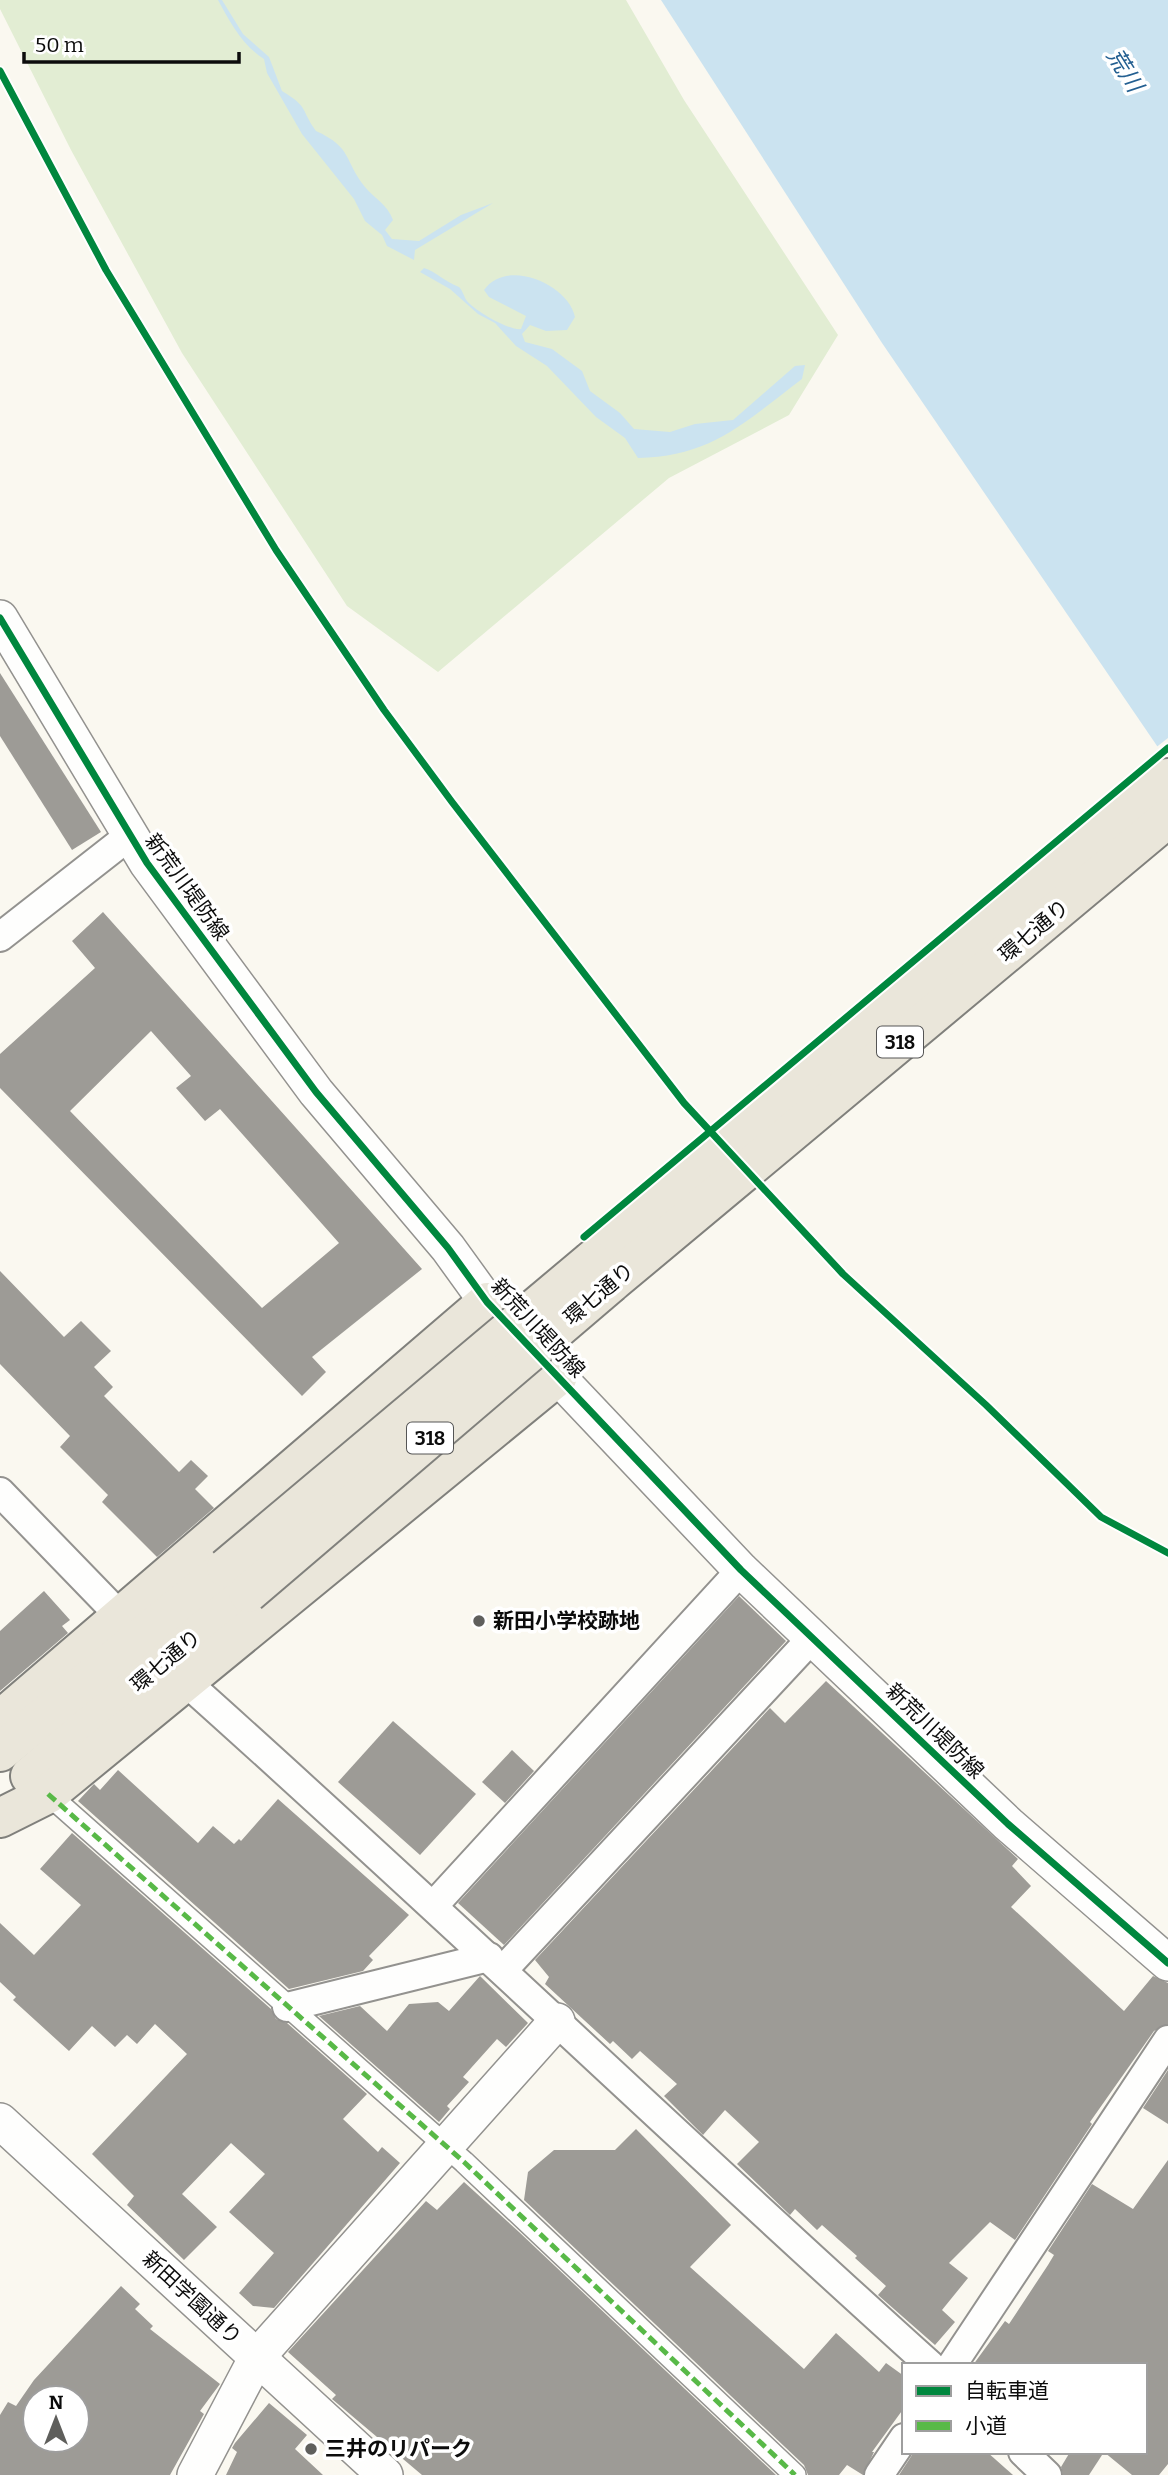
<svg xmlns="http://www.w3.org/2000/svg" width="1168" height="2475" viewBox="0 0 1168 2475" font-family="Bitter,'Noto Sans JP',serif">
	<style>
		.green { fill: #e2edd3 }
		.water { fill: #cbe3f0 }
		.pier { fill: #faf8f0 }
		.building { fill: #9d9b96; fill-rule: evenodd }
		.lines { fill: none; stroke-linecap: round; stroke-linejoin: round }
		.pedestrian-casing { stroke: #93928f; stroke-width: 24 }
		.minor-casing { stroke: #93928f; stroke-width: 32 }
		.tertiary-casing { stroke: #93928f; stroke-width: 38 }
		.primary-casing { stroke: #80807c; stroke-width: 42 }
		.pedestrian { stroke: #fefefd; stroke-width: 21 }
		.minor { stroke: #fefefd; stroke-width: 28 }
		.tertiary { stroke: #fefefd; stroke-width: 35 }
		.primary { stroke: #eae6da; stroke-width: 38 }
		.primary-bridge-casing { stroke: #80807c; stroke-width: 42; stroke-linecap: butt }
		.primary-bridge { stroke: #eae6da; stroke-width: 38 }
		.quiet { stroke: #58b947; stroke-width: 5; stroke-dasharray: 10 5; stroke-linecap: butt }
		.cycleway-casing { stroke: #fff; stroke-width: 11 }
		.cycleway { stroke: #00873e; stroke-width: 7 }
		.poi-dot { fill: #5f5f5c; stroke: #fff; stroke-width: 2.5 }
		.labels { text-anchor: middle; stroke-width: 7; stroke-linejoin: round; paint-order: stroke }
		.shield { fill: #fff; stroke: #555; stroke-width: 2 }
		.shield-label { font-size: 19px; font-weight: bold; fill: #0c0c0c }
		.street-label { font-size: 21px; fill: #0c0c0c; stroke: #fff }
		.poi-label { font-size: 21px; font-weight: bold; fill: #0c0c0c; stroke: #fff; text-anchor: start }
		.water-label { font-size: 23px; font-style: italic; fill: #235f91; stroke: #fff }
	</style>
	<rect width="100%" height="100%" fill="#faf8f0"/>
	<!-- green -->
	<polygon class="green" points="0,0 626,0 684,100 838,335 789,415 669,478 438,672 347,606 182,353 71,150 0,9"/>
	<!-- water -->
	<g class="water">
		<path d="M218,0H222L243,34L269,57L282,91C310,108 300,109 316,131C353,148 343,159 365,187C375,199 387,204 393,220L385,230L392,239L419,241L461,215L493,203L415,250L414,260L387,246L382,235L365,221L354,199L302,134L267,73L264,59C242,45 230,22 218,0Z"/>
		<polygon points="661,0 1168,0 1168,762 882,343"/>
		<path d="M424,268C435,271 445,282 459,287C463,291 464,297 467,301C475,311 510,331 521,329L526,316L489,297L484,290C507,257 569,285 575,317L567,330L546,331L530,325L522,334L525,342L552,349L582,371L590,391L620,413L634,429L670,432L695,424L733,420L795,366L805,365L802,379C746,421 712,457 638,458L625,438L596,417L547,366L516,346L495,323L478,314L450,289L420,272Z"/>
	</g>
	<!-- pier -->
	<polygon class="pier" points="1168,738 1168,765 1154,749"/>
	<!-- building -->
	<g class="building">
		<polygon points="0,673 101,832 72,850 0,736"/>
		<path d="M103,912L422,1269L312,1357L326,1372L302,1396L0,1088V1054L95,968L72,941ZM151,1031L191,1076L176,1088L205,1121L220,1109L339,1243L262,1308L70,1111Z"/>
		<polygon points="0,1271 64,1337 81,1321 111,1351 94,1367 113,1387 104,1396 179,1472 191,1460 208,1476 195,1489 214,1508 157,1557 102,1502 108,1495 60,1447 70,1436 0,1364"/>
		<polygon points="44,1591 70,1620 62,1626 68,1633 0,1691 0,1631"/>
		<polygon points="739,1596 786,1641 504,1945 458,1903"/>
		<polygon points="826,1681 1018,1859 1012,1866 1031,1886 1011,1907 1124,2011 1153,1976 1168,1983 1168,2024 1154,2031 1090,2122 1092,2124 1015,2240 990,2222 949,2263 968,2278 942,2310 955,2322 935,2345 878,2295 886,2286 855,2258 857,2256 822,2225 817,2230 795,2209 790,2215 737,2164 759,2142 725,2110 703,2135 664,2096 677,2084 640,2051 632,2059 613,2041 610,2044 545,1984 549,1977 535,1960 770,1708 785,1723"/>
		<polygon points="393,1721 476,1794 420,1855 338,1782"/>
		<polygon points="512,1750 534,1771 505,1803 482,1782"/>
		<polygon points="118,1770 198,1843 213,1826 234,1844 239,1839 241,1841 278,1799 409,1915 369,1956 373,1960 363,1971 289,1989 78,1801 94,1784 100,1790"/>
		<polygon points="72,1833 271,2009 276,2019 287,2023 367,2094 343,2119 378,2152 382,2147 400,2163 274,2308 253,2306 239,2293 274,2253 229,2212 265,2174 231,2143 182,2194 217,2227 184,2260 127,2205 134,2196 92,2154 187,2054 155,2024 137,2044 127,2035 115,2047 92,2026 69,2051 13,2000 16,1997 0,1982 0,1923 34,1955 81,1905 40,1869"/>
		<polygon points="480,1976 528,2023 506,2047 497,2039 463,2077 469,2082 447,2106 450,2109 439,2122 319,2016 360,2006 387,2031 409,2004 438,2002 449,2011"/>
		<polygon points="1168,2070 1168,2124 1143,2108"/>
		<polygon points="636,2129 731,2225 690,2267 804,2369 836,2333 879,2372 886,2363 904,2376 904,2408 872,2452 874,2452 863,2475 847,2465 839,2475 808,2475 804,2465 524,2200 528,2172 554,2150 615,2150"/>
		<polygon points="1168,2160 1168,2464 1159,2475 1132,2475 1104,2452 1145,2452 1145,2365 973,2365 1005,2321 1009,2324 1048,2265 1054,2255 1048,2251 1092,2184 1133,2209"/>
		<polygon points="464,2182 519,2232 776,2475 422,2475 332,2399 336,2395 288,2352 426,2201 437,2210"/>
		<path d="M121,2286L140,2304L135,2309L153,2326L150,2329L220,2384L200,2411L204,2414L170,2475H0V2415L8,2402L16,2406L34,2380ZM35,2398H77V2440H35Z"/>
		<polygon points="269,2403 307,2435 295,2449 323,2475 226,2475 237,2452 232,2448 235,2443"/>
		<polygon points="914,2452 987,2452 1013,2475 899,2475"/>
		<polygon points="1070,2452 1104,2452 1089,2475 1063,2475 1061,2467"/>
	</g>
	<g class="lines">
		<defs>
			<polyline id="pedestrian" points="48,1794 464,2162 795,2475"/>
			<g id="minor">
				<polyline points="0,937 129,836"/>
				<polyline points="0,1492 122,1618"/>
				<path d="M186,1682C437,1906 680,2140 930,2365"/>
				<polyline points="434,1905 741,1570"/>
				<polyline points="503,1970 812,1638"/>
				<polyline points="287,2007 489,1957"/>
				<polyline points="952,2365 1168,2040"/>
				<polyline points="1023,2452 1047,2475"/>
				<polyline points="879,2475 904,2438"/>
			</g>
			<g id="tertiary">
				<polyline points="0,618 147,863 316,1092 448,1248 487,1302 741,1570 1008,1824 1168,1963"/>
				<polyline points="0,2121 385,2475"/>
				<polyline points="195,2475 257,2357 557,2021"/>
			</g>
			<g id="primary">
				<polyline points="591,1261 1168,778"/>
				<polyline points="611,1283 1168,818"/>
				<polyline points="0,1720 487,1302"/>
				<polyline points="0,1752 226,1568"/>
				<polyline points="30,1776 248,1593"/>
				<polyline points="0,1818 48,1794 558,1376"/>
			</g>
		</defs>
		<!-- pedestrian casing -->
		<use href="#pedestrian" class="pedestrian-casing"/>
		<!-- minor casing -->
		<use href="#minor" class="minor-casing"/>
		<!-- tertiary casing -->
		<use href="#tertiary" class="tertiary-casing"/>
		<!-- primary casing -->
		<use href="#primary" class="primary-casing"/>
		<!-- pedestrian -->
		<use href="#pedestrian" class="pedestrian"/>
		<!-- minor -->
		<use href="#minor" class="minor"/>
		<!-- tertiary -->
		<use href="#tertiary" class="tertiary"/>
		<!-- primary -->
		<use href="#primary" class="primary"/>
		<defs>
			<g id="primary-bridge">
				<polyline points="226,1568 591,1261"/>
				<polyline points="248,1593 611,1283"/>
			</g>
		</defs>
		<!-- primary-bridge casing -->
		<use href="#primary-bridge" class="primary-bridge-casing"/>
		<!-- primary-bridge -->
		<use href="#primary-bridge" class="primary-bridge"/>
		<!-- quiet -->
		<polyline class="quiet" points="48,1794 464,2162 795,2475"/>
		<defs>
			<g id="cycleway">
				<polyline points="0,71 106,270 276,550 384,710 452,802 684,1103 843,1274 986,1405 1101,1517 1168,1553"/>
				<polyline points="0,618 147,863 316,1092 448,1248 487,1302 741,1570 1008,1824 1168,1963"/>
				<polyline points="584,1237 1168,748"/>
			</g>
		</defs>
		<!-- cycleway casing -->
		<use href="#cycleway" class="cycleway-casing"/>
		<!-- cycleway -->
		<use href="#cycleway" class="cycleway"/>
	</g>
	<!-- markers -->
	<g class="poi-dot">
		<circle cx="479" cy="1621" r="7"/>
		<circle cx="311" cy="2449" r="7"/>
	</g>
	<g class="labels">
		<!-- shield labels -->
		<g class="shield">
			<rect x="877" y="1026.5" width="46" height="31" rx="5"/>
			<rect x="407" y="1422.5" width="46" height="31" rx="5"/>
		</g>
		<g class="shield-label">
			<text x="900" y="1049">318</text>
			<text x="430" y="1445">318</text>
		</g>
		<!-- street labels -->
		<g class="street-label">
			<text transform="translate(187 887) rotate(54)" y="7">新荒川堤防線</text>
			<text transform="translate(1034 931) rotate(-40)" y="7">環七通り</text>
			<text transform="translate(599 1294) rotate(-40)" y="7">環七通り</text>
			<text transform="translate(538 1328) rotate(47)" y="7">新荒川堤防線</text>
			<text transform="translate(166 1661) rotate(-40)" y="7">環七通り</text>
			<text transform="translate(935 1731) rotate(44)" y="7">新荒川堤防線</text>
			<text transform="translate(192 2298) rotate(43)" y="7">新田学園通り</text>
		</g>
		<!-- poi labels -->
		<g class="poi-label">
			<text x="493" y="1628">新田小学校跡地</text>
			<text x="325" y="2456">三井のリパーク</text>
		</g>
		<!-- water labels -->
		<g class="water-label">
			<text transform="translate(1125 70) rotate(58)" y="8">荒川</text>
		</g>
	</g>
	<!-- legend -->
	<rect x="902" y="2363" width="245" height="91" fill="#ffffff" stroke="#9e9e9e" stroke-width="2"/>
	<rect x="916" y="2386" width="35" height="10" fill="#00873e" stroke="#9e9e9e" stroke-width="2"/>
	<text x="965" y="2398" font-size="21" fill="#0c0c0c">自転車道</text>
	<rect x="916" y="2421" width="35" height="10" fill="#58b947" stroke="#9e9e9e" stroke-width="2"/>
	<text x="965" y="2433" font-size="21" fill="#0c0c0c">小道</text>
	<!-- north arrow -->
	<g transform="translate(56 2419)"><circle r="33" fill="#ffffff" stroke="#9e9e9e" stroke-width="2"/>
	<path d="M0-5L12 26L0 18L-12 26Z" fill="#5f5f5c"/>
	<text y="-10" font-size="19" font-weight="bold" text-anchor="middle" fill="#0c0c0c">N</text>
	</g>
	<!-- scale -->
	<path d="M24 52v10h215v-10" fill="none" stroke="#0c0c0c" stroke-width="3.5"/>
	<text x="35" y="52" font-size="21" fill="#0c0c0c" stroke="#ffffff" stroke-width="5" paint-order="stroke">50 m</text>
</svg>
